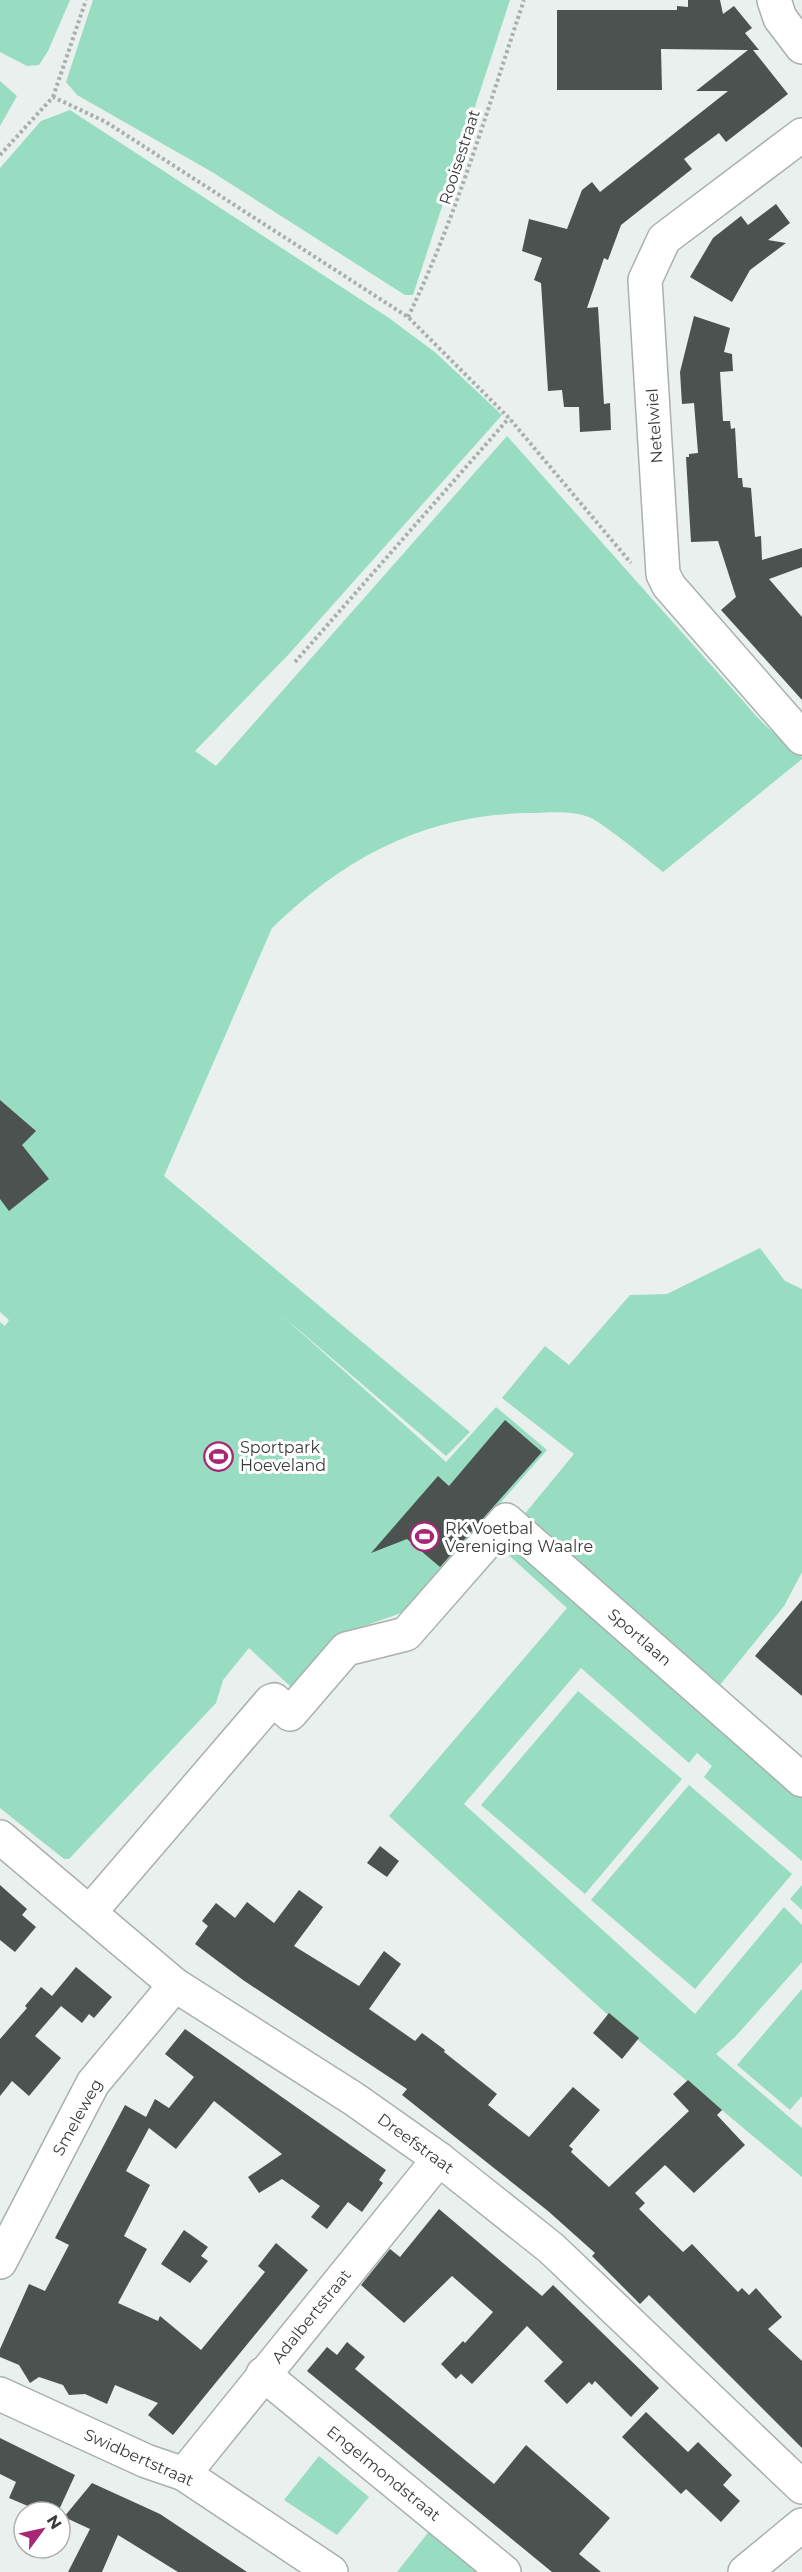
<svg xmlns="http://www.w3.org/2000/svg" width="802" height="2572" viewBox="0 0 802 2572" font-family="Montserrat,sans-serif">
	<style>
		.green { fill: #98ddc2 }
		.building { fill: #4c524f }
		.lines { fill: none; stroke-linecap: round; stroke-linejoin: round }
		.minor-casing { stroke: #aab0ad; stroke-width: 36 }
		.path { stroke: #a9afac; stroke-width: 4; stroke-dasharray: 3 3; stroke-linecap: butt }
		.minor { stroke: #fff; stroke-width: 33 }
		.labels { text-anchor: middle; stroke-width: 6; stroke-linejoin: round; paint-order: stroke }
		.street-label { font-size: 16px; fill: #3a3c3b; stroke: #fff }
		.poi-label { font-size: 16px; fill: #3a3c3b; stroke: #fff; text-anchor: start }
	</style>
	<rect width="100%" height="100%" fill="#e9f0ed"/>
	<!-- green -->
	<g class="green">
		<polygon points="0,0 70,0 48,51 39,65 27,66 0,52"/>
		<polygon points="93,0 510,0 413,295 405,295 212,172 77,95 66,82"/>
		<polygon points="0,81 17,96 0,126"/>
		<path d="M70,110L389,318L436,353L502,415L289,654L195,751L216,766L507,436L736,693C748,706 759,721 772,731C783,740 800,742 802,759L663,872C649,861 599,819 586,816C568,810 545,813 527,813C423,815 344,858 272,928L164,1176L470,1432L446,1456L279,1313L446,1462L496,1407L547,1450L404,1612L333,1637L291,1687L249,1648L223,1680L216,1703L69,1859H64L0,1808V1322L5,1326L9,1320L0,1312V168L41,121Z"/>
		<polygon points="760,1248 785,1281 802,1289 802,1572 784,1606 715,1691 518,1522 574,1454 502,1398 545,1346 569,1365 630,1295 667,1294"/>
		<polygon points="514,1537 802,1785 802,1861 704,1777 712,1766 697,1753 689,1763 581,1668 464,1804 695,2014 784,1907 802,1925 802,1962 735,2037 716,2054 802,2128 802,2177 608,2015 389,1816 567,1608 502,1549"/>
		<polygon points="578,1691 682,1779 585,1894 481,1805"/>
		<polygon points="689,1785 792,1874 695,1989 591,1900"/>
		<polygon points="802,1885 802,1910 790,1899"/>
		<polygon points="802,1989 802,2096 790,2110 737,2065"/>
		<polygon points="319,2456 369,2497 337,2535 284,2500"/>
		<polygon points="431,2529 481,2572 397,2572"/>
	</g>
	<!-- building -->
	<g class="building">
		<polygon points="688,0 720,0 723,14 734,6 752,28 745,33 759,50 753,50 788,94 726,142 719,133 684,159 692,169 621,225 608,260 604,258 587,308 598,307 604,404 610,403 611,430 580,432 579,407 564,407 562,390 548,391 541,283 534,280 542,258 522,251 529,219 567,229 582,190 592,182 600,192 728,91 696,91 748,50 661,49 662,90 557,90 557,10 677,10 677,6 688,7"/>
		<polygon points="776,204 790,223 768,240 786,243 750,270 732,302 690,277 713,238 741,216 748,225"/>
		<polygon points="694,316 730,328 724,352 732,354 733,371 720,372 723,421 730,421 731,429 735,428 738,478 742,478 743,487 751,488 755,537 761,536 762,560 802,548 802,567 769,579 802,617 802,700 721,610 736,597 718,541 691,542 686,457 689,457 689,454 698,453 694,403 682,404 680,372"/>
		<polygon points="0,1100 36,1131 22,1145 49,1179 9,1211 0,1199"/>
		<polygon points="505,1420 542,1452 440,1567 407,1539 371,1553 438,1476 449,1486"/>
		<polygon points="802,1600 802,1696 755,1656"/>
		<polygon points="380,1846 399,1861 387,1877 367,1863"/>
		<polygon points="0,1885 27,1909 22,1915 36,1927 15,1952 0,1940"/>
		<polygon points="299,1890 323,1907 294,1946 359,1986 384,1951 401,1964 369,2009 415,2041 422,2033 445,2050 444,2052 497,2094 488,2105 529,2137 573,2087 600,2110 569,2146 573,2149 571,2152 609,2187 689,2111 673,2094 688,2080 722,2110 717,2115 745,2145 694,2193 665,2165 635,2193 645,2203 639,2209 683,2252 692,2244 738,2292 742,2288 749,2295 756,2288 782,2317 768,2329 802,2361 802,2448 649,2295 640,2304 592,2256 595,2253 548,2211 402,2095 407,2089 243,1980 195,1944 208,1926 202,1921 216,1903 235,1918 247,1902 274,1923"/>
		<polygon points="76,1967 112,1997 94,2018 89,2014 82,2023 61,2006 35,2036 61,2058 29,2096 12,2081 0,2096 0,2039 27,2008 25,2006 41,1987 52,1996"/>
		<polygon points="609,2013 639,2038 622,2059 593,2033"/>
		<polygon points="185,2029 386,2170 379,2180 383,2183 362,2212 348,2202 327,2229 311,2217 320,2206 282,2179 259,2193 248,2177 282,2154 214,2101 176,2149 149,2128 126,2171 150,2185 124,2236 147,2249 118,2303 158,2321 160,2316 201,2350 265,2272 258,2266 276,2243 308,2270 173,2435 148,2415 158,2403 115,2385 107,2404 85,2394 69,2395 63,2385 39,2377 30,2383 19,2365 0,2357 0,2349 29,2284 45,2291 69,2245 55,2238 125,2105 146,2117 155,2099 169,2108 194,2077 165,2054"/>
		<polygon points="439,2209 542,2296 553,2285 659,2388 631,2417 595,2381 592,2385 589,2382 567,2404 544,2381 563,2362 527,2326 472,2384 461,2374 456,2379 441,2364 463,2341 465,2343 493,2312 452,2276 404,2323 361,2285 390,2249 400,2257"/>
		<polygon points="184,2230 208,2247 201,2256 208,2261 190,2283 161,2264"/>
		<polygon points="347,2342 365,2357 355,2369 494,2484 526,2445 610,2518 579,2554 601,2572 552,2572 307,2371 327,2347 337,2355"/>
		<polygon points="646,2412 688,2452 698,2442 732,2475 723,2485 740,2501 721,2522 686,2489 681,2494 622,2437"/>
		<polygon points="0,2438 75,2475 58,2512 42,2512 9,2498 16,2482 0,2474"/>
		<polygon points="92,2483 160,2514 247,2572 178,2572 118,2535 102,2572 68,2572 90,2529 64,2517"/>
	</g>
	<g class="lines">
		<defs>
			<g id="minor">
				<polyline points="774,0 780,18 802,47"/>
				<polyline points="802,135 664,239 645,280 663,574 669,586 802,738"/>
				<polyline points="0,1837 175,1985 354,2099 439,2159 551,2248 802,2487"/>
				<polyline points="90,1912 271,1701 274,1700 290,1714 346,1649 406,1634 506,1520 802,1780"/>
				<polyline points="0,2262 93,2083 175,1985"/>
				<polyline points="263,2374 504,2572"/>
				<polyline points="0,2394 146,2461 184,2474 331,2572"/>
				<polyline points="184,2474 439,2159"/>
				<polyline points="745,2572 802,2525"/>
			</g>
		</defs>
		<!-- minor casing -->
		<use href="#minor" class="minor-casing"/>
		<!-- path -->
		<g class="path">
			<polyline points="53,97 86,0"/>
			<polyline points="0,155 53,97 106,122 408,317 509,418 631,563"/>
			<path d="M408,317C457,216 488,107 524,0"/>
			<polyline points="295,662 509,418"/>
		</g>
		<!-- minor -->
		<use href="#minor" class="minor"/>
	</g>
	<!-- icons -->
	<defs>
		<symbol id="stadium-ring" viewBox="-11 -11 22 22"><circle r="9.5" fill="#fff" stroke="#a82775" stroke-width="1.5"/><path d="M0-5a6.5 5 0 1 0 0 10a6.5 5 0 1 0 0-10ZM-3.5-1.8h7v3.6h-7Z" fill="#a82775"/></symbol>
	</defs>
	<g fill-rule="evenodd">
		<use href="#stadium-ring" x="202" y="1440" width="33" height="33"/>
		<use href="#stadium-ring" x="408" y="1520" width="33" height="33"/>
	</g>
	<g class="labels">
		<!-- street labels -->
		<g class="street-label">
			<text transform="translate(459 157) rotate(-72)" y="6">Rooisestraat</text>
			<text transform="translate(654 426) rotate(-94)" y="6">Netelwiel</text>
			<text transform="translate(640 1637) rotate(41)" y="6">Sportlaan</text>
			<text transform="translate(77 2117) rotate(-61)" y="6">Smeleweg</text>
			<text transform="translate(416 2143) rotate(36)" y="6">Dreefstraat</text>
			<text transform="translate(311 2316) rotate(-51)" y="6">Adalbertstraat</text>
			<text transform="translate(139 2457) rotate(24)" y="6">Swidbertstraat</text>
			<text transform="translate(384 2473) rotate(39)" y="6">Engelmondstraat</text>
		</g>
		<!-- poi labels -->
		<g class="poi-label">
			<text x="240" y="1453">Sportpark<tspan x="240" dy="18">Hoeveland</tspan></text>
			<text x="445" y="1534">RK Voetbal<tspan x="445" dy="18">Vereniging Waalre</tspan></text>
		</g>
	</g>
	<!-- north arrow -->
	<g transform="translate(42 2530) rotate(57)"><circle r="28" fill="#ffffff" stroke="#b0b1b1" stroke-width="1.5"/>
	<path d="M0-4.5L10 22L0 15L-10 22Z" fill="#a82775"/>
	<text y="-9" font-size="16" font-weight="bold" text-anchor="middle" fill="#3a3c3b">N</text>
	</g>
</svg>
